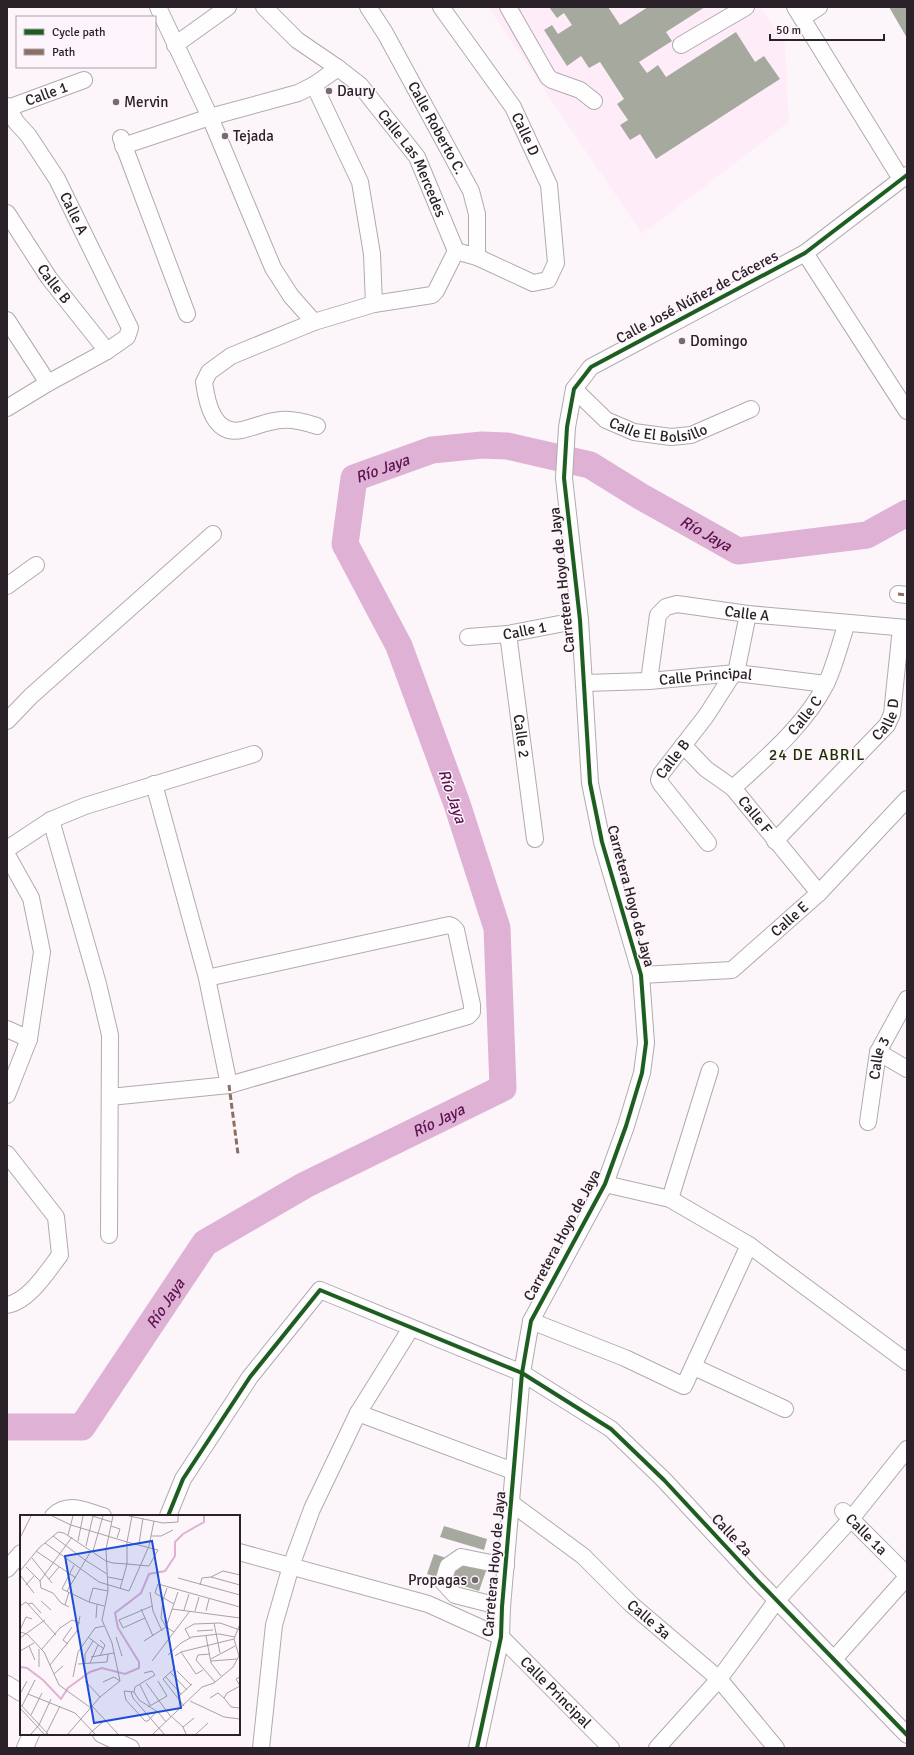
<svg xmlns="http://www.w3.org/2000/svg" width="914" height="1755" viewBox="0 0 914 1755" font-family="Signika,sans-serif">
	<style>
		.built { fill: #feedf9 }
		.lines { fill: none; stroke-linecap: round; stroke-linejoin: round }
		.river { stroke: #dfb1d4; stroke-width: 27 }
		.building { fill: #a6a99e }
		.minor-casing { stroke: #b1aaaf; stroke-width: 18 }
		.minor { stroke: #fffefe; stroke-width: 16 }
		.quiet { stroke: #8d6e63; stroke-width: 3; stroke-dasharray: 6 3; stroke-linecap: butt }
		.cycleway-casing { stroke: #fef4fb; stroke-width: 6 }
		.cycleway { stroke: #1b5e20; stroke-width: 4 }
		.poi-dot { fill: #746c72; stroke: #fef4fb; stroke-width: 1.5 }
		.labels { text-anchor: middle; stroke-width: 3; stroke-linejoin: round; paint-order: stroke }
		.poi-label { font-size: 15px; fill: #2b2229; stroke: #fef4fb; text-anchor: start }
		.street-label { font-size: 15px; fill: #2b2229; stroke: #fef4fb }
		.water-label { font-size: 16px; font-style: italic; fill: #5c1350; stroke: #fef4fb }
		.neighbourhood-label { font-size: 16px; letter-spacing: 1px; fill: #1b3100; stroke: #fef4fb }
		.inset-river { fill: none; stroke: #dfb1d4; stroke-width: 2 }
		.inset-road { fill: none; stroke: #a8a1a6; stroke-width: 1 }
		.view { fill: #1d4ed8; fill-opacity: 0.15; stroke: #1d4ed8; stroke-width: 2 }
		.inset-edge { fill: none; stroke: #2b2229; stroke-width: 2 }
	</style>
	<rect width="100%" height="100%" fill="#fcf6fa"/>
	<!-- built -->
	<polygon class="built" points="488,7 760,7 785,44 789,122 642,234"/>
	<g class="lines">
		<!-- river -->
		<path class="river" id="s1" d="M7,1427H82L205,1243L305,1185L503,1088L497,928L457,804L399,646L345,544L354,478L432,450L482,445L507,446L590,465L640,496L738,551L867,535L907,513"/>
	</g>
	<!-- building -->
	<g class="building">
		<polygon points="549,7 608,7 620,25 648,7 705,7 666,32 672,41 639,62 647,73 658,65 666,77 736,32 755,62 764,56 780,79 656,159 640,134 630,140 620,125 628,120 617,104 624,99 600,62 589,68 581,56 567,66 544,30 552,25 558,34 572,25 564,13 557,18"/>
		<polygon points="889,7 907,7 907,38"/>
		<polygon points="444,1526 487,1539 484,1550 440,1537"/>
		<polygon points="434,1554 486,1571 479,1591 427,1574"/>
	</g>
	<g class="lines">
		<defs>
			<g id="minor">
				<polyline points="158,7 210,117 273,268 291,296 314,322"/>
				<path id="s2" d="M264,7L297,40L338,68L360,85L417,157L456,251"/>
				<path id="s3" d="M368,7L385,33L471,191L477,214V257"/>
				<path id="s4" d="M441,7L513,107L549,185L556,263L548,280L533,283L477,257L456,251"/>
				<polyline points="508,7 548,77 552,80 580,90 594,101"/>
				<polyline points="795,7 901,179"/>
				<polyline points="802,18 819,7"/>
				<polyline points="175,45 228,7"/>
				<polyline points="681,45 746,7"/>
				<polyline points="314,85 360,182 372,254 374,304"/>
				<path id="s5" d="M7,106L16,122L28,135L57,179L130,328L127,337L107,351L48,383L7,408"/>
				<path id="s6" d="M8,108L84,80"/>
				<polyline points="121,138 187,314"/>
				<polyline points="123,146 210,117 298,93 314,85 338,68"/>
				<path id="s7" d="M7,213L49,278L107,351"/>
				<polyline points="805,253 907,411"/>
				<polyline points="7,320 48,383"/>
				<path id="s8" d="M574,389L606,420L634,432L671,437L691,435L751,409"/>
				<path d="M317,426C305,422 293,419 281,420C267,421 255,427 242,430C214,436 207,404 204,382L209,372L231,356L314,322L374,304L432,295L436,291L456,251"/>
				<polyline points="7,586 36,565"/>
				<polyline points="898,594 907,595"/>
				<path id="s9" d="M508,634L535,839"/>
				<path id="s10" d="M468,637L508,634L580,620"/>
				<polyline points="736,673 748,614"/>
				<path id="s11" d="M649,681L658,615L666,607L677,604L748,614L907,628"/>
				<path id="s12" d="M584,683L649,681L736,673L826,684"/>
				<polyline points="7,721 31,696 213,534"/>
				<path id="s13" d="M683,745L706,769L733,788L819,893"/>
				<polyline points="154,784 207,978 229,1085"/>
				<path id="s14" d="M733,788C766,758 806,724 826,684C835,665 840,643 847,623"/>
				<polyline points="51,820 98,984 110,1035 109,1235"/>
				<path id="s15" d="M775,841L887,725L892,714L901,628"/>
				<path id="s16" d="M708,843L661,784L659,780L661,774L706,716L733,674"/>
				<polyline points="7,849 51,820 85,806 254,754"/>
				<polyline points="7,855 31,898 42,952 29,1039 7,1095"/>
				<path id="s17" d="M641,975L732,970L819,893L907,799"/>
				<polyline points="7,1029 29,1039"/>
				<polyline points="878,1052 907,1069"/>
				<polyline points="110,1097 229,1085 468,1016 472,1012 472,1005 456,930 452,926 449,925 207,978"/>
				<path id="s18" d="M868,1122L878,1052L907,999"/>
				<path d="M7,1154L56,1217L60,1255C47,1272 29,1301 7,1305"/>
				<polyline points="605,1184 670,1199 749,1245 907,1362"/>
				<polyline points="670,1199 710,1070"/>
				<polyline points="531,1321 625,1358 684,1386 749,1245"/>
				<polyline points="694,1367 785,1409"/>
				<polyline points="358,1413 513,1471"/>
				<path id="s19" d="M511,1503L583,1556L632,1605L719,1679L776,1748"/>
				<path id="s20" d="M843,1511L907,1575"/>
				<path d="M53,1516C69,1501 84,1511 103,1516"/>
				<polyline points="168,1516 183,1479 250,1377 320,1290 522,1373 611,1429 664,1480 756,1579 907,1735"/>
				<path id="s21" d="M239,1552L428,1604L501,1637L611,1748"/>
				<polyline points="7,1569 21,1553"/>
				<polyline points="502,1607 455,1595 443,1582 448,1566 461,1557 506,1566"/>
				<polyline points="834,1659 907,1577"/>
				<polyline points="7,1684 21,1693"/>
				<polyline points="101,1734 131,1748"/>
				<polyline points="25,1748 31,1734"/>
				<polyline points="261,1748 274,1625 291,1566 312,1509 358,1413 411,1328"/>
				<polyline points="477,1748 501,1637 502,1607 522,1373 531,1321 605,1184 626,1126 642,1073 646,1043 641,975 602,842 590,783 580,620 564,478 567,427 574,389 591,367 805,253 907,175"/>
				<polyline points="657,1748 719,1679 777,1600 851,1519 907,1449"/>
			</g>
		</defs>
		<!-- minor casing -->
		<use href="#minor" class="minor-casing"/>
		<!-- minor -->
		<use href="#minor" class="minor"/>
		<!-- quiet -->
		<g class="quiet">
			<polyline points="898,594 907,595"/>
			<polyline points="229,1085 238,1154"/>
		</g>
		<defs>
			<g id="cycleway">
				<polyline points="168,1516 183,1479 250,1377 320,1290 522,1373 611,1429 664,1480 756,1579 907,1735"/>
				<polyline points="477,1748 501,1637 502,1607 522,1373 531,1321 605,1184 626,1126 642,1073 646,1043 641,975 602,842 590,783 580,620 564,478 567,427 574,389 591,367 805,253 907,175"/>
			</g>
		</defs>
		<!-- cycleway casing -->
		<use href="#cycleway" class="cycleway-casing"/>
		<!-- cycleway -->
		<use href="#cycleway" class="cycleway"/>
	</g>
	<!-- markers -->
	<g class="poi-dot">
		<circle cx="329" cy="91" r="4"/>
		<circle cx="116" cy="102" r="4"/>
		<circle cx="225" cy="136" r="4"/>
		<circle cx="682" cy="341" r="4"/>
		<circle cx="475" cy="1580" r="4"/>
	</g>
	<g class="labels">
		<!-- poi labels -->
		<g class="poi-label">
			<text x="337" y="96">Daury</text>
			<text x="124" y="107">Mervin</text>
			<text x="233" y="141">Tejada</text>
			<text x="690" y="346">Domingo</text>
			<text x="467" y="1585" text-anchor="end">Propagas</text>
		</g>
		<!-- street labels -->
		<g class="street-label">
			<text dy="5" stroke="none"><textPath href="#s6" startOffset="41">Calle 1</textPath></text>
			<text dy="5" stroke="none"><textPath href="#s3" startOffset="139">Calle Roberto C.</textPath></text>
			<text dy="5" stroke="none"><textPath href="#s4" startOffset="153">Calle D</textPath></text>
			<text dy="5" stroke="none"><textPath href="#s2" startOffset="219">Calle Las Mercedes</textPath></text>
			<text dy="5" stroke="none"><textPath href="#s5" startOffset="127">Calle A</textPath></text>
			<text dy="5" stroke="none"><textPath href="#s7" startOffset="85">Calle B</textPath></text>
			<text transform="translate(697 297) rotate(-28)" y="5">Calle José Núñez de Cáceres</text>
			<text dy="5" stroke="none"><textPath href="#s8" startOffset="99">Calle El Bolsillo</textPath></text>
			<text transform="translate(562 580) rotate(-96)" y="5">Carretera Hoyo de Jaya</text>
			<text dy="5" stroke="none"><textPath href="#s11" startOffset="160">Calle A</textPath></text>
			<text dy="5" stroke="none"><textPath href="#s10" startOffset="57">Calle 1</textPath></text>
			<text dy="5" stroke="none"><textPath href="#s12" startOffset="122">Calle Principal</textPath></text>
			<text dy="5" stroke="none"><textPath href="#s14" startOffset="102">Calle C</textPath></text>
			<text dy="5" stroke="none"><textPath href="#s15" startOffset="166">Calle D</textPath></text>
			<text dy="5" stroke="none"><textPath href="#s9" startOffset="103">Calle 2</textPath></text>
			<text dy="5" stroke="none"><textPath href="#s16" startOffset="105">Calle B</textPath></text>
			<text dy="5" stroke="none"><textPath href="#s13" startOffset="101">Calle F</textPath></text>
			<text transform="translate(631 896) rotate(75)" y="5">Carretera Hoyo de Jaya</text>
			<text dy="5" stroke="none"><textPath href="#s17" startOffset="168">Calle E</textPath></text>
			<text dy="5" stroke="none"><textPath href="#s18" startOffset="65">Calle 3</textPath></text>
			<text transform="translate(562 1235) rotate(-62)" y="5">Carretera Hoyo de Jaya</text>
			<text dy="5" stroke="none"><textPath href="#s20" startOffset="33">Calle 1a</textPath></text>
			<text transform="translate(732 1535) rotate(47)" y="5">Calle 2a</text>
			<text transform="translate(494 1564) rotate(-85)" y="5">Carretera Hoyo de Jaya</text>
			<text dy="5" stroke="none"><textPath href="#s19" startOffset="181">Calle 3a</textPath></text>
			<text dy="5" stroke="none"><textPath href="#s21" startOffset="354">Calle Principal</textPath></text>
		</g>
		<!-- water labels -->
		<g class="water-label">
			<text dy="6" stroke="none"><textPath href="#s1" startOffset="1303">Río Jaya</textPath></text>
			<text dy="6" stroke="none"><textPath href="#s1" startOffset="1651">Río Jaya</textPath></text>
			<text transform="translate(453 796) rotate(71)" y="6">Río Jaya</text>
			<text dy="6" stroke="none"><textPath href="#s1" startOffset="560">Río Jaya</textPath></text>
			<text dy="6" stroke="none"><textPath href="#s1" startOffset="224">Río Jaya</textPath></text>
		</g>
		<!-- neighbourhood labels -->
		<g class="neighbourhood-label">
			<text x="817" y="760">24 DE ABRIL</text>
		</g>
	</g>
	<!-- overview -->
	<g transform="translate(20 1515)">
		<rect width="220" height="220" fill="#fcf6fa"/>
		<path class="inset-river" d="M0,152L7,153L23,165L41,184L48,173L70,157L82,153L105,159L119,153V147L98,113L95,98L121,78L129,59L145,56L155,41V27L163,19L184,7V1"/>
		<path class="inset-road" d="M32,1L51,10L107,27L112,1M72,1L92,7M109,1L143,8L158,7V1M91,11L100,14L97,23M48,20L53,1M33,21L65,45L87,59M131,21H141L153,15M0,23L11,1M58,26L63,1M25,28L79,67L109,76L129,31L134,6M119,29L123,3M66,31L73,1M16,36L56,63M73,36L83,1M12,43L32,68M54,50L42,74L69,87L84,91M6,52L20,66M0,56L19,33L38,17L44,18L86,46L93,48L107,49L129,51L138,35L107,27V49L100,74M0,60L14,78M88,62L103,65M191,62L203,56L220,60M158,63L220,80M29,64L39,52M6,70L14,61M180,70L182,63L191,62L220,70M147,73L143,85L141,103L146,112L154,117M47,76L71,36M130,77L133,96L142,116M21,86L31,95M69,87L73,73L88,76M8,89L12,88L21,98M154,89L135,78L138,69L220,92M45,90L49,77M0,91L6,87L36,120M49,92L41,88L33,78L21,73L20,66L52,22M121,94L133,121M152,94L220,103M164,95L169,79M175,96L179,82M186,96L189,84M76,103L77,90M125,103L103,113L99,105L132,91M194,108L200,138M0,115L6,102L12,104M177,116L193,115M0,117L7,119L24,137L39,170L71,193M186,121L191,148L201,161M68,122L84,134M96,122L102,141M0,123L25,105M170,123L165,114L174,109L200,108L220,115M80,125L85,130L80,141M124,126L146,112L158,77M48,129L43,125L52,112M9,131L15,145M21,135L40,113L52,105L60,108M0,136L14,128M161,137L214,124M190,139L178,140L176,145L195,167M148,140L161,128L172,122L199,119L215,122M155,141L161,137L176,159L183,155M71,142L94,138M191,144L215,131M132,146L170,96M191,146L217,144M65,148V139L73,126M70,148L78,130M58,149L87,147L88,139M30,150L57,116L60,101M19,152V134M155,153L143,164L164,191M157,156L171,170M150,157L167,175M34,159L43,151M145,161L161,179M53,162L58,137L75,113L84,111M65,166L80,182M138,166L147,181M83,167L94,162L100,166M126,168L151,202M120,170L130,190M220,171L207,178L204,183L211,192L220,193M220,171L216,164L220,162M111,177L113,183L144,219M114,177L104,176L106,185L125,206H128L136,197M114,177L119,185L138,197L146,207M114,177L115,172L135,160L132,156L124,158M0,179L7,166M8,179L55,198L75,219M158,182L172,169M190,183L198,178L204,183M170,186L204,202L220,204M0,189L28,219M2,191L15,165M72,191L98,219M128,192L147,181M0,193L24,219M11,200L22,178M152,202L163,212L166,219M163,212L174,203M11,219L19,210L31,184M26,219L40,191M48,219L80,182L100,166L92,128L82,105L88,76L86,34L93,1M69,219L85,205M133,219L182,172L194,168L213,152L219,141L214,124L220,109M176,219L188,208"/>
		<path class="view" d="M132,26L161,193L74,208L45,41Z"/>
		<rect width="220" height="220" class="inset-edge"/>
	</g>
	<!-- border -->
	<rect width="914" height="1755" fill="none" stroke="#2b2229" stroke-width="16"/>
	<!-- legend -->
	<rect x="16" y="16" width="140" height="52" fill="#fef4fb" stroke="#aaa0a7"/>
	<rect x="24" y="29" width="20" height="6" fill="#1b5e20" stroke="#aaa0a7"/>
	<text x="52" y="36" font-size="12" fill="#2b2229">Cycle path</text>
	<rect x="24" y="49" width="20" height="6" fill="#8d6e63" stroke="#aaa0a7"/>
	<text x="52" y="56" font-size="12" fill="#2b2229">Path</text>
	<!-- scale -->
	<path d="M770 34v6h114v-6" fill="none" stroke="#2b2229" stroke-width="2"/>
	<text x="776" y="34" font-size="12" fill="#2b2229" stroke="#fef4fb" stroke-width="3" paint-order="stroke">50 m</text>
</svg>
